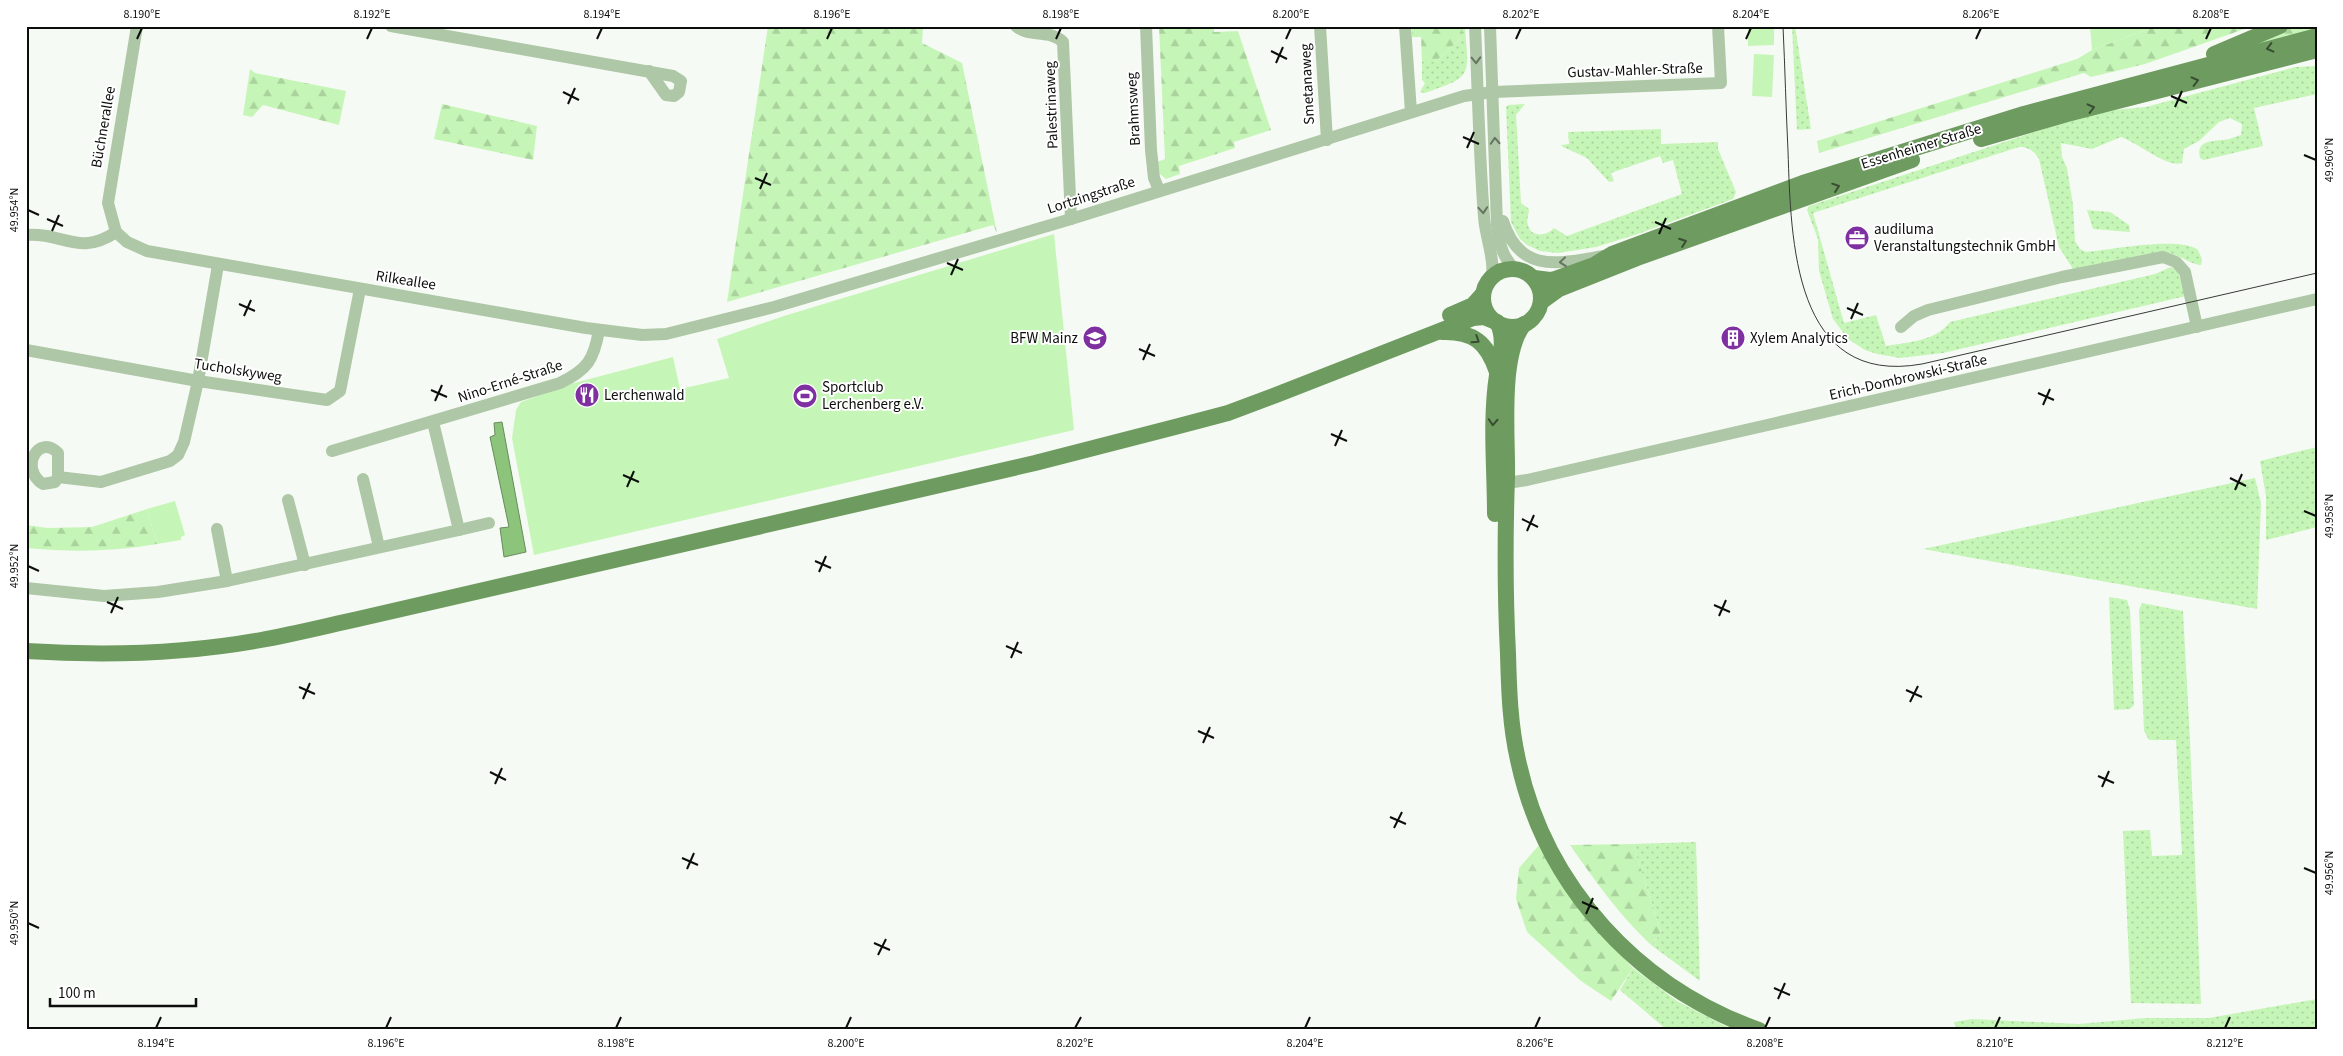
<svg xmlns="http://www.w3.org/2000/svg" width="2343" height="1056" viewBox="0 0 2343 1056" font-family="'Source Sans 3',sans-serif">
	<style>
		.grass { fill: url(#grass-dots) }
		.forest { fill: url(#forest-firs) }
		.park { fill: #c6f6b7 }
		.water { fill: #8dc47b; stroke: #668d5a }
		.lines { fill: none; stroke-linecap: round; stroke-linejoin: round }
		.minor { stroke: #aec7a6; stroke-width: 12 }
		.major { stroke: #6e9b5f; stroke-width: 16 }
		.tram { stroke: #383a38; stroke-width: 1 }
		.oneway { stroke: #384d31 }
		.oneway2 { stroke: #657461 }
		.ticks { fill: none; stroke: #0c0e0c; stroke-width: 2 }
		.labels { text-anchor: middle; stroke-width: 4; stroke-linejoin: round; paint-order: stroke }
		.street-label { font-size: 15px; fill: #0c0e0c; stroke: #fff }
		.poi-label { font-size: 15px; fill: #0c0e0c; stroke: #fff; text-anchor: start }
		.neatline { fill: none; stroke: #0c0e0c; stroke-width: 2 }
		.ticks-label { font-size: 12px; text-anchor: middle; fill: #0c0e0c }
	</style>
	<defs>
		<pattern id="grass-dots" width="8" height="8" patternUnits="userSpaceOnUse" patternTransform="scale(1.25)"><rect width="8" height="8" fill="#c6f6b7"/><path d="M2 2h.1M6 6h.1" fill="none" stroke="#a9d29c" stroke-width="1.8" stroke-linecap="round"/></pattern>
		<pattern id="forest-firs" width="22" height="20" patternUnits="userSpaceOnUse" patternTransform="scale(1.25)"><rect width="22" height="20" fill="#c6f6b7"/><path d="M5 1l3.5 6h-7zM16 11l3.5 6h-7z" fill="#a9d29c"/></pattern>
	</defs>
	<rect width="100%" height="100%" fill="#f6faf4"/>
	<!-- grass -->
	<g class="grass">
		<path d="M1462,26H1465C1468,76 1475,76 1425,93L1420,92L1425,83L1422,80V62H1435L1462,37Z"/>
		<polygon points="1792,26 1795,26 1811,129 1797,130"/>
		<path d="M2317,66V94L2254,108L2263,146L2204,160L2200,158C2195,138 2216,142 2229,139C2233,138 2237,136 2241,135L2242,124L2230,118L2219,122L2199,141L2184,149L2182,163C2167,168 2138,143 2121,137L2092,149L2061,143L2062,157L2067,168L2073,205L2075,241L2080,249L2086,252C2111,250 2179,236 2198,250L2202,259L2201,265C2191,265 2178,253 2162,252L2073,269L2059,247L2039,159C2034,151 2029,147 2019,147L1813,213L1844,323L1876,315L1886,346C1909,342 1936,341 1950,322L2155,274L2171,267L2178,272L2186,296L1943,353L1900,358L1877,354L1865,350L1848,339L1833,319L1819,271L1818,239L1807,210L1809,206L2074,119L2113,110L2146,107L2295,67Z"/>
		<path d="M1525,104L1516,115L1521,203L1529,209C1529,215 1526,219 1528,225C1531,238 1547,236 1554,228L1567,236L1682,194L1673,160L1663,163L1660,156L1611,173L1614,181L1609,182L1587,158L1563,147L1561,145L1569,144L1568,132L1661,129V144L1718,142V149L1736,192L1733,199L1638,234L1596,247L1558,253L1540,251L1527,245L1520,239L1511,222L1506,107L1508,105Z"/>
		<polygon points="2087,210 2110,212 2129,225 2130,232 2093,229"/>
		<polygon points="2317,447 2317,527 2266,540 2266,496 2260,461"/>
		<polygon points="2255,478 2261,503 2257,609 1923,549"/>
		<polygon points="2109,597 2127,600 2130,610 2134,705 2130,709 2114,710"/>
		<polygon points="2142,603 2183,611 2190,740 2201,1004 2131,1003 2123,831 2150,830 2152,856 2182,855 2176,740 2149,740 2144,731 2139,610"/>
		<polygon points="1696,842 1700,981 1651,945 1661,933 1633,844"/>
		<polygon points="1633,968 1677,1001 1733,1030 1667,1030 1620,990"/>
		<polygon points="2317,999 2317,1030 1956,1030 1954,1022 1972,1019 2079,1024 2145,1018 2209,1018"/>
	</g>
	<!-- forest -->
	<g class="forest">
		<polygon points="768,26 923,26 922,43 962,63 997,233 993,225 727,302"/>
		<polygon points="1159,26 1213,26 1214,32 1238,31 1271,130 1234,142 1235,148 1179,166 1180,174 1166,179 1160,174 1157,162 1165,159"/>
		<polygon points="1421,26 1462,26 1462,37 1435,62 1422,62 1421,37 1412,37 1412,29 1421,29"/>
		<polygon points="2156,26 2253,26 2145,64 2091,77 2084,73 1819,153 1817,141 2077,59 2092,50"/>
		<polygon points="2291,26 2317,26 2317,30 2234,49"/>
		<polygon points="250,69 255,73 346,91 339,125 263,105 252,117 243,115"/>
		<polygon points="442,104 537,126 533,160 434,139"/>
		<path d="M147,509L157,544C113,552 70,552 26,548V525L48,528L92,527Z"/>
		<path d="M1633,844L1661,933L1651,945C1619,915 1595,881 1570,845Z"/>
		<path d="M1539,845C1561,892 1598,930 1633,968L1611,1001L1581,981L1527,932L1516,899L1519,868Z"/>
	</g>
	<!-- park -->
	<g class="park">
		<polygon points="1748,26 1774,26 1774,45 1748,46"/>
		<polygon points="2090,26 2156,26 2092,50"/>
		<polygon points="1754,54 1774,55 1772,97 1752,96"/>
		<polygon points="1054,234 1074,430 534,555 512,438 516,410 521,402 574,383 673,357 680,389 729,378 717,339 784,316"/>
		<polygon points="175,501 185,535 181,537 181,540 157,544 147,509"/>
	</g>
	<!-- water -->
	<polygon class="water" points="502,422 526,552 504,557 500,528 509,527 490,437 495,435 494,423"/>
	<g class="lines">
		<!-- minor -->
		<g class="minor">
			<polyline points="137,26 108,203 116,232 127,242 147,251 586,328 642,335 666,334 774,307 1071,219 1464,96 1493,92 1721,83 1718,26"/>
			<polyline points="391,26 673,76 681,81 679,92 674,96 666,95 649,71"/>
			<path d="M1016,26C1029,38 1050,29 1063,42L1071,219"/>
			<polyline points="1146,26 1151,150 1154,178 1159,190"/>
			<polyline points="1320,26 1327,140"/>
			<polyline points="1405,26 1411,112"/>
			<path d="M1475,26C1478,90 1479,153 1484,217C1485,236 1495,258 1492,277"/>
			<path d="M1490,26L1497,225C1500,243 1501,256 1515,269"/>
			<path d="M1503,221C1520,275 1560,263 1604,256"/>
			<path d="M26,235C63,232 79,257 116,232"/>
			<polyline points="1901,327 1914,316 1928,310 2062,277 2163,257 2176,262 2185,272 2197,327"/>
			<polyline points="26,350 198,381 327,400 340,391 360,289"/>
			<path d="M332,451L560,383C587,370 594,360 599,330"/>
			<path d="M58,477V453C38,433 19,469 43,484L55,482L58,477L101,482L170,461L178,455L184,442L198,381L218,265"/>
			<polyline points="363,479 379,547"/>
			<polyline points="1507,483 1527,480 2317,299"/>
			<polyline points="288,500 305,565"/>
			<polyline points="217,529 227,581"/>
			<polyline points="459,530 489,523"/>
			<polyline points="26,588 104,596 158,592 227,581 459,530 433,422"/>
		</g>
		<!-- major -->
		<g class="major">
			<polyline points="2214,54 2280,26"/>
			<polyline points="1981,139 2067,114 2317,50"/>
			<circle cx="1512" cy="298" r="29"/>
			<polyline points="1534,278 1550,280 1555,279 1594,265 1612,254 1803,183 2024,114 2317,36"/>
			<polyline points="1541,302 1559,289 1637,258 1912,160"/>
			<polyline points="1450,315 1473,305 1483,294"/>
			<path d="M1524,324C1499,356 1508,437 1507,477C1505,536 1505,595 1508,654C1509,690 1510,725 1518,760C1545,887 1638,987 1759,1030"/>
			<path d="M1442,332C1473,331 1487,342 1497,372"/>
			<path d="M1495,514C1495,468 1490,421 1497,375C1500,357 1506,339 1497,322"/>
			<path d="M26,651C105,656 184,654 261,640C294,634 326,626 358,619L1035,463L1175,427L1228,413L1276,395L1473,318L1484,317L1494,321"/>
		</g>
		<!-- tram -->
		<path class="tram" d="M1783,26C1785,68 1786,110 1788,151C1791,240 1793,387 1922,364L2317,273"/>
	</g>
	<!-- one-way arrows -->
	<defs><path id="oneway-chevron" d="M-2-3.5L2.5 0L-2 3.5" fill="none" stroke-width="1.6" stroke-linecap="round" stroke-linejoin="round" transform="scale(1.25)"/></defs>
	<g class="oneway">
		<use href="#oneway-chevron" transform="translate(2270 48) rotate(166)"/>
		<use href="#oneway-chevron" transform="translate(2195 81) rotate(-14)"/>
		<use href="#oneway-chevron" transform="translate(2091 108) rotate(-14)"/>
		<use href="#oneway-chevron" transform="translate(1836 187) rotate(-19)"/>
		<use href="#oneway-chevron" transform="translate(1683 242) rotate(-20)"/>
		<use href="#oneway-chevron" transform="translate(1476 340) rotate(33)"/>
		<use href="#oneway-chevron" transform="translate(1493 422) rotate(93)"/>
	</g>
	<g class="oneway2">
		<use href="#oneway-chevron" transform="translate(1476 60) rotate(88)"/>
		<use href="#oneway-chevron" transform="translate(1495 141) rotate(-93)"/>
		<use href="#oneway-chevron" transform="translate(1483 210) rotate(86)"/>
		<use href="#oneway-chevron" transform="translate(1563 262) rotate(174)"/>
	</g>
	<!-- ticks -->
	<path class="ticks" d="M137,39L142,28M367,39L372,28M597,39L602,28M827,39L832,28M1056,39L1061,28M1286,39L1291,28M1516,39L1521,28M1746,39L1751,28M1976,39L1981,28M2206,39L2211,28M1271,51L1287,59M1276,63L1283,47M563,92L579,100M2171,96L2187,103M568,104L575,88M2175,107L2182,91M1463,137L1479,144M1467,148L1474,132M2304,155L2316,160M755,178L771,185M760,189L767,173M28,210L39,215M47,219L63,226M1655,222L1671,229M52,231L59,215M1659,234L1666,218M947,263L963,270M951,275L958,259M239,304L255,311M1847,308L1863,315M244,316L251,300M1851,319L1858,303M1139,349L1155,356M1143,360L1150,344M431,390L447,397M2038,393L2054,400M435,401L442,385M2043,405L2050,389M1331,434L1347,441M1335,446L1342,430M623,475L639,482M2230,478L2246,486M627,487L634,471M2235,490L2242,474M2304,511L2316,516M1522,519L1538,527M1527,531L1534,515M815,561L831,568M28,566L39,571M819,572L826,556M107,602L123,609M1714,605L1730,612M111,613L118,597M1719,616L1726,600M1006,646L1022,653M1011,658L1018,642M299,687L315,694M1906,690L1922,697M303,699L310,683M1910,702L1918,686M1198,731L1214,738M1203,743L1210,727M490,772L506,780M2098,776L2114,783M495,784L502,768M2102,787L2109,771M1390,817L1406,824M1394,828L1402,812M682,858L698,865M2304,868L2316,873M687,869L694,853M1582,902L1598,909M1586,914L1593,898M28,923L39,928M874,943L890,950M878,955L886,939M1774,988L1790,995M1778,999L1785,983M156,1028L161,1017M386,1028L391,1017M616,1028L621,1017M846,1028L851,1017M1075,1028L1081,1017M1305,1028L1310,1017M1535,1028L1540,1017M1765,1028L1770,1017M1995,1028L2000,1017M2225,1028L2230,1017"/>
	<!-- icons -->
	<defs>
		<symbol id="office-disc" viewBox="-11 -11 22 22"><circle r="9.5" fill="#7e2fa0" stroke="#fff"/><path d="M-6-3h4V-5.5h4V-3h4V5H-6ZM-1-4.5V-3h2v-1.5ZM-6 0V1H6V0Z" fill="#fff"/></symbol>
		<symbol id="university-disc" viewBox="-11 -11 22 22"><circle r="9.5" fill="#7e2fa0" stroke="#fff"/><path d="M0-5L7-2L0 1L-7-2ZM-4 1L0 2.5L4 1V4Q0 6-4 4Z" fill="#fff"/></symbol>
		<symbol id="building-disc" viewBox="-11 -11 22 22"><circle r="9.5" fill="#7e2fa0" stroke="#fff"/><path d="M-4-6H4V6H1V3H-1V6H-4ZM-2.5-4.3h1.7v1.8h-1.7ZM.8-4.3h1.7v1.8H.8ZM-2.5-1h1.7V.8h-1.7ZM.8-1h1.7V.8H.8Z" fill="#fff"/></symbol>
		<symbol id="restaurant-disc" viewBox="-11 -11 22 22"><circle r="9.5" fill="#7e2fa0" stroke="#fff"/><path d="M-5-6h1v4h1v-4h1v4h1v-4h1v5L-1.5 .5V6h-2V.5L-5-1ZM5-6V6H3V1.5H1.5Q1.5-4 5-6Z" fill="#fff"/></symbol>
		<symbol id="stadium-disc" viewBox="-11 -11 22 22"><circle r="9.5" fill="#7e2fa0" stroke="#fff"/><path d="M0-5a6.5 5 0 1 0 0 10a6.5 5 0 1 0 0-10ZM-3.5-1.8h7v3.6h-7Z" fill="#fff"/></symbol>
	</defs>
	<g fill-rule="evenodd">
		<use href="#office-disc" x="1843" y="224" width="28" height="28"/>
		<use href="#university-disc" x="1081" y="324" width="28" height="28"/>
		<use href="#building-disc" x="1719" y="324" width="28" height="28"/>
		<use href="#restaurant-disc" x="573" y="381" width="28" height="28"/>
		<use href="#stadium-disc" x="791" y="382" width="28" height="28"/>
	</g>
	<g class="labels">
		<!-- street labels -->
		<g class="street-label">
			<text transform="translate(1635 70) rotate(-2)" y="5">Gustav-Mahler-Straße</text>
			<text transform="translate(1307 84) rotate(-93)" y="5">Smetanaweg</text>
			<text transform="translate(1051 105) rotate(-92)" y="5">Palestrinaweg</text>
			<text transform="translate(1133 109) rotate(-93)" y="5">Brahmsweg</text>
			<text transform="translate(103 127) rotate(-80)" y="5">Büchnerallee</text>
			<text transform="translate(1921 146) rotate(-17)" y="5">Essenheimer Straße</text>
			<text transform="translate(1091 195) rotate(-18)" y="5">Lortzingstraße</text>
			<text transform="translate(406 280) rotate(9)" y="5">Rilkeallee</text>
			<text transform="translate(238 370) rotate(9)" y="5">Tucholskyweg</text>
			<text transform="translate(1908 377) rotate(-13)" y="5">Erich-Dombrowski-Straße</text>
			<text transform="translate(510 381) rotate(-18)" y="5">Nino-Erné-Straße</text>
		</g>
		<!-- poi labels -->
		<g class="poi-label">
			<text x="1874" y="234">audiluma<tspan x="1874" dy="17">Veranstaltungstechnik GmbH</tspan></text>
			<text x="1078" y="343" text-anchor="end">BFW Mainz</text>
			<text x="1750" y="343">Xylem Analytics</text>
			<text x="822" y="392">Sportclub<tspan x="822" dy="17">Lerchenberg e.V.</tspan></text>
			<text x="604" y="400">Lerchenwald</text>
		</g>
	</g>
	<!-- border -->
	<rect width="2343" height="1056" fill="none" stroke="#ffffff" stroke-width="55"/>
	<!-- scale -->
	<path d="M50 998v8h146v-8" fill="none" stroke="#0c0e0c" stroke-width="2.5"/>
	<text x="58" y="998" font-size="15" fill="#0c0e0c" stroke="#ffffff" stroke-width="4" paint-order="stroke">100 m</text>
	<rect x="28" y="28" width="2288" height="1000" class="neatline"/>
	<g class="ticks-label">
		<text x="142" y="18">8.190°E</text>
		<text x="372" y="18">8.192°E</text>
		<text x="602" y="18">8.194°E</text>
		<text x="832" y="18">8.196°E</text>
		<text x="1061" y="18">8.198°E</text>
		<text x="1291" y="18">8.200°E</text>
		<text x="1521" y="18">8.202°E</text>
		<text x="1751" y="18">8.204°E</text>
		<text x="1981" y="18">8.206°E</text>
		<text x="2211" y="18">8.208°E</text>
		<text transform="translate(2329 160) rotate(-90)" y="4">49.960°N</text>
		<text transform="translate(14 210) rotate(-90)" y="4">49.954°N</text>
		<text transform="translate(2329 516) rotate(-90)" y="4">49.958°N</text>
		<text transform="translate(14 566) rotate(-90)" y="4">49.952°N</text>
		<text transform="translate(2329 873) rotate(-90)" y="4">49.956°N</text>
		<text transform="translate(14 923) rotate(-90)" y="4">49.950°N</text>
		<text x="156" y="1047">8.194°E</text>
		<text x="386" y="1047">8.196°E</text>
		<text x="616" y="1047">8.198°E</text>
		<text x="846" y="1047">8.200°E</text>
		<text x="1075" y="1047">8.202°E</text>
		<text x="1305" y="1047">8.204°E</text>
		<text x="1535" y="1047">8.206°E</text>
		<text x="1765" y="1047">8.208°E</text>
		<text x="1995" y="1047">8.210°E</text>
		<text x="2225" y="1047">8.212°E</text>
	</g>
</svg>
